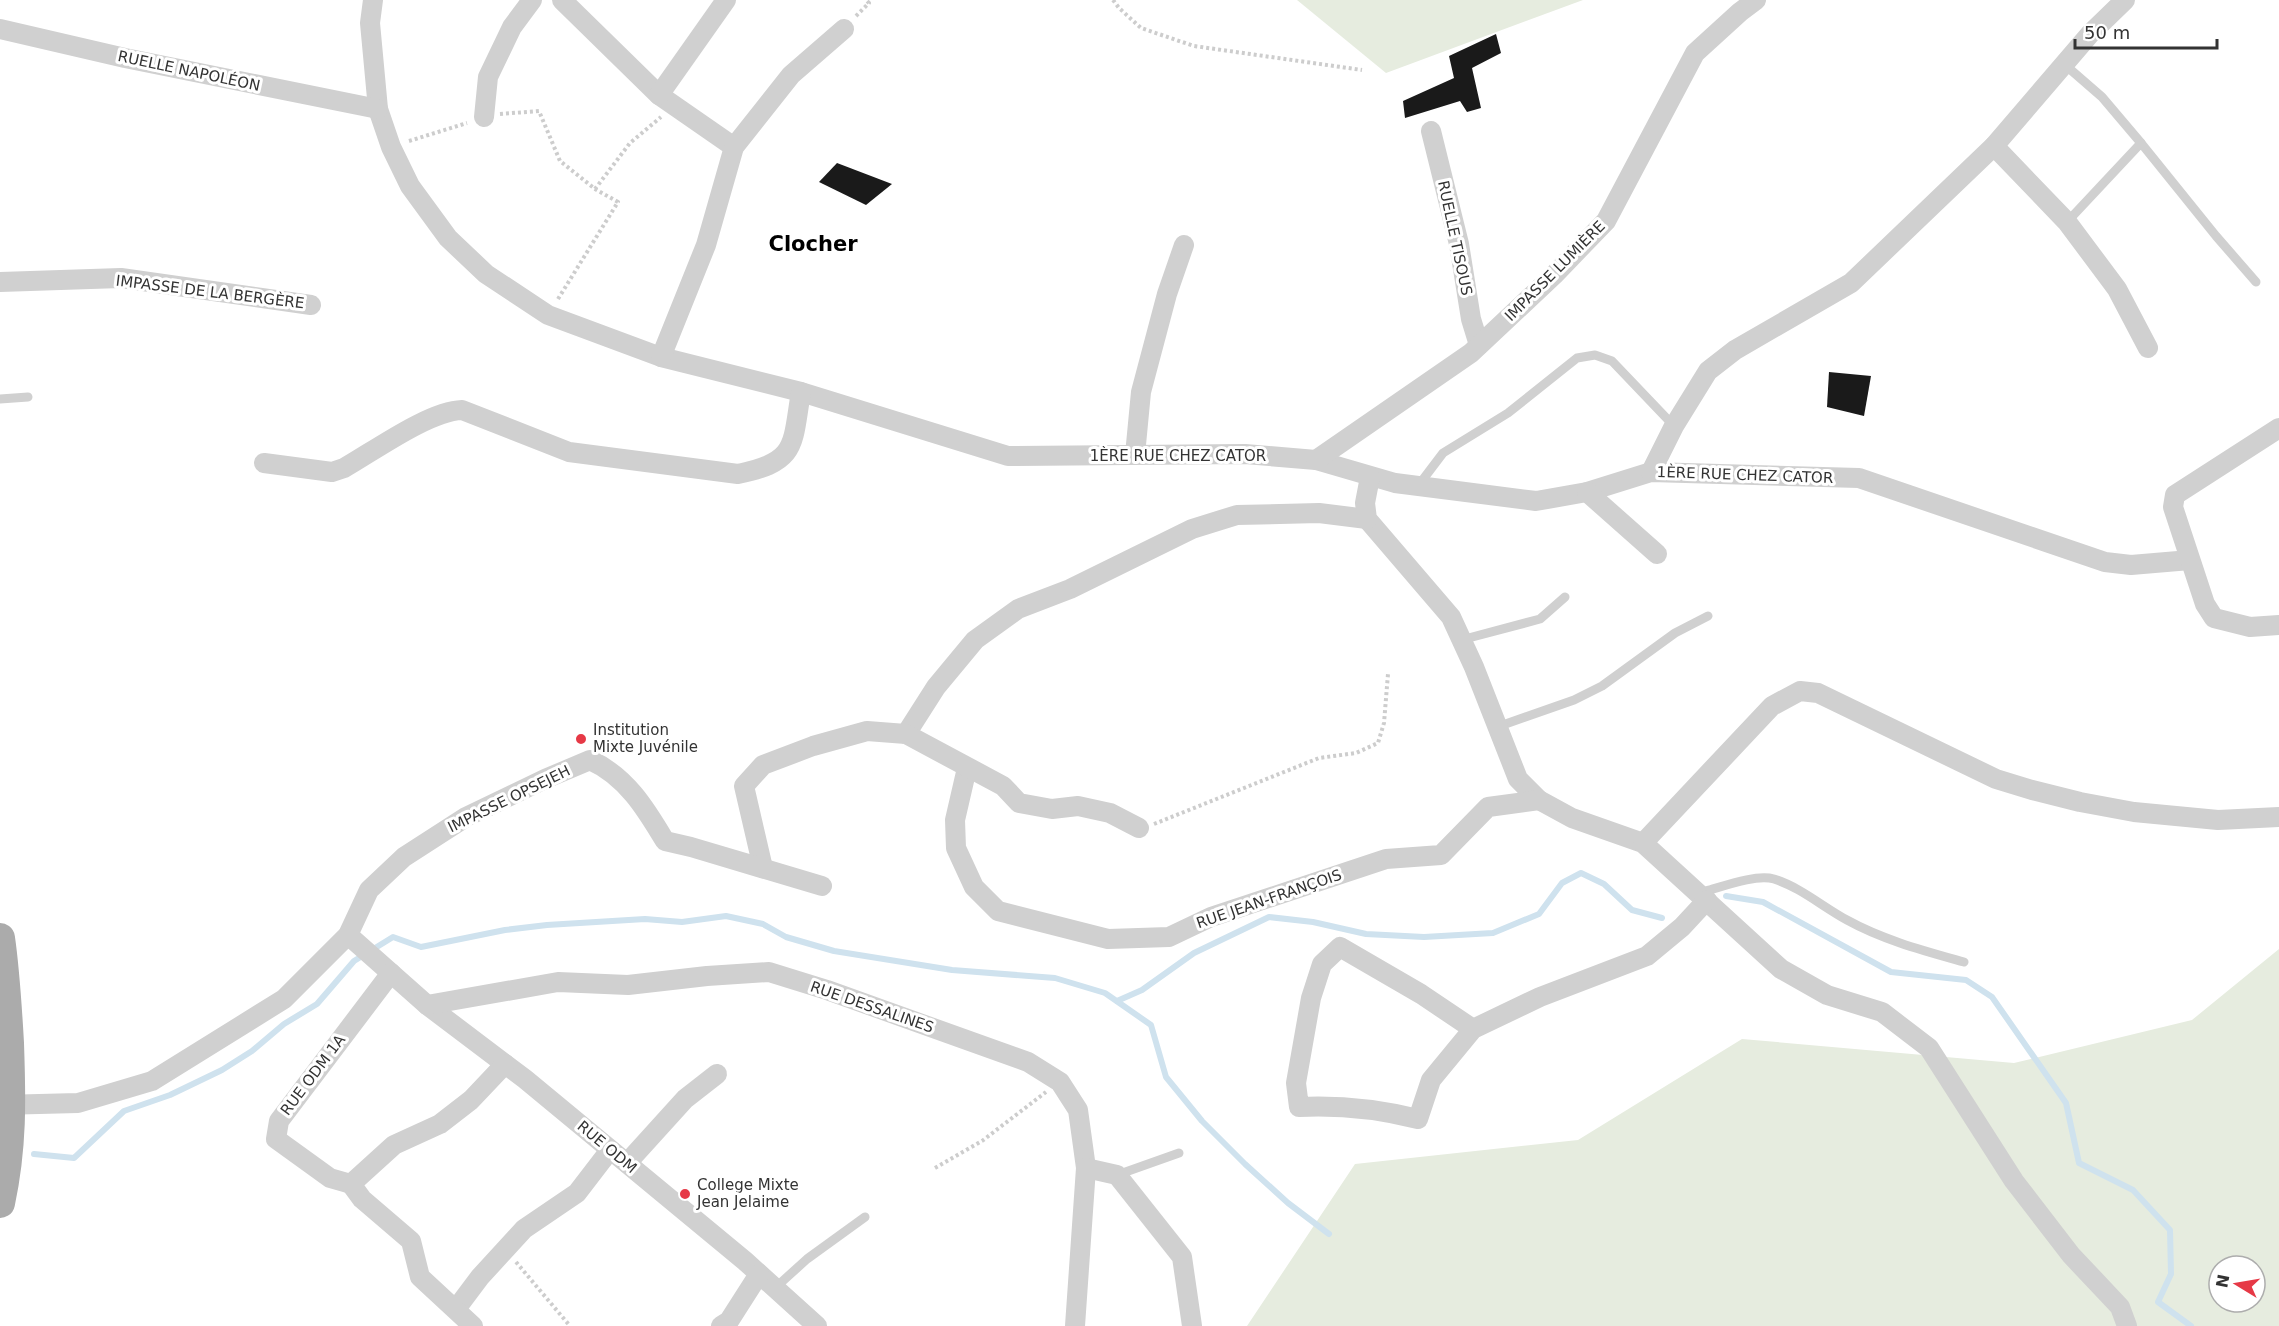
<svg xmlns="http://www.w3.org/2000/svg" width="2279" height="1326" viewBox="0 0 2279 1326" font-family="'DejaVu Sans',sans-serif">
	<style>
		.green { fill: #e6ecdf; fill-rule: evenodd }
		.lines { fill: none; stroke-linecap: round; stroke-linejoin: round }
		.stream { stroke: #cfe2ee; stroke-width: 6 }
		.building { fill: #1a1a1a }
		.path { stroke: #cdcdcd; stroke-width: 4; stroke-dasharray: 3 3; stroke-linecap: butt }
		.service { stroke: #d0d0d0; stroke-width: 9 }
		.minor { stroke: #d0d0d0; stroke-width: 20 }
		.primary { stroke: #ababab; stroke-width: 30 }
		.poi-dot { fill: #e63946; stroke: #fff; stroke-width: 2 }
		.labels { text-anchor: middle; stroke-width: 6; stroke-linejoin: round; paint-order: stroke }
		.street-label { font-size: 15px; fill: #333; stroke: #fff }
		.poi-label { font-size: 15px; fill: #333; stroke: #fff; text-anchor: start }
		.district-label { font-size: 21px; font-weight: bold; fill: #000; stroke: #fff }
	</style>
	<rect width="100%" height="100%" fill="#fff"/>
	<!-- green -->
	<g class="green">
		<polygon points="1297,0 1583,0 1386,73"/>
		<path d="M2279,949V1326H1247L1355,1164L1578,1140L1742,1039L2014,1063L2192,1020ZM2219,1266H2255V1302H2219Z"/>
	</g>
	<g class="lines">
		<!-- stream -->
		<g class="stream">
			<polyline points="1726,896 1763,902 1891,972 1966,980 1992,997 2066,1103 2079,1163 2133,1190 2170,1230 2171,1274 2158,1302 2191,1326"/>
			<polyline points="1117,1001 1142,990 1194,953 1269,917 1313,922 1366,934 1424,937 1493,933 1539,914 1562,883 1581,873 1604,884 1632,910 1662,918"/>
			<polyline points="34,1154 74,1158 124,1111 170,1095 222,1070 252,1051 284,1024 317,1004 354,961 393,937 421,947 505,930 547,925 645,919 682,922 726,916 763,924 786,937 834,951 952,970 1055,978 1105,993 1151,1025 1166,1077 1202,1121 1245,1164 1288,1203 1329,1234"/>
		</g>
	</g>
	<!-- building -->
	<g class="building">
		<polygon points="1496,34 1501,53 1472,68 1481,108 1467,112 1460,101 1405,118 1403,101 1454,78 1449,56"/>
		<polygon points="837,163 892,184 866,205 819,182"/>
		<polygon points="1829,372 1871,376 1864,416 1827,407"/>
	</g>
	<g class="lines">
		<!-- path -->
		<g class="path">
			<polyline points="1113,0 1119,8 1141,28 1194,46 1362,70"/>
			<polyline points="856,16 869,3 866,0"/>
			<polyline points="500,114 539,111 560,161 595,189 630,143 661,117"/>
			<polyline points="409,141 467,123"/>
			<polyline points="558,299 618,202 595,189"/>
			<polyline points="1154,824 1319,758 1356,753 1378,743 1384,723 1388,674"/>
			<polyline points="935,1168 982,1141 1046,1092"/>
			<polyline points="516,1262 570,1326"/>
		</g>
		<!-- service -->
		<g class="service">
			<polyline points="2064,64 2102,97 2141,143"/>
			<polyline points="2067,222 2141,143 2216,236 2256,282"/>
			<polyline points="0,399 28,397"/>
			<polyline points="1418,486 1443,453 1508,413 1577,358 1595,355 1612,361 1674,426"/>
			<polyline points="1461,640 1540,619 1565,597"/>
			<polyline points="1497,727 1574,700 1602,686 1675,633 1708,616"/>
			<path d="M1707,898L1706,891C1724,886 1756,874 1774,879C1800,887 1823,907 1847,920C1883,940 1925,951 1964,962"/>
			<polyline points="1117,1175 1179,1153"/>
			<polyline points="775,1288 807,1259 865,1217"/>
		</g>
		<!-- minor -->
		<g class="minor">
			<polyline points="373,0 370,23 378,109 391,147 410,186 448,238 486,274 548,315 661,357 801,392 1008,456 1245,454 1316,460 1395,483 1536,501 1587,492 1651,472 1859,478 2105,562 2131,565 2190,560"/>
			<polyline points="562,0 659,95 734,147"/>
			<polyline points="0,29 125,58 378,109"/>
			<polyline points="659,95 726,0"/>
			<polyline points="484,117 488,77 512,27 532,0"/>
			<polyline points="1431,131 1459,244 1471,319 1479,345"/>
			<polyline points="1994,146 2067,222 2117,289 2148,348"/>
			<polyline points="0,282 121,278 311,305"/>
			<polyline points="661,357 706,245 734,147 791,75 844,29"/>
			<polyline points="2279,428 2175,495 2173,507 2205,604 2214,618 2250,627 2279,625"/>
			<polyline points="1135,455 1141,392 1167,294 1184,245"/>
			<polyline points="1316,460 1471,353 1554,275 1606,221 1695,53 1740,12 1756,0"/>
			<path d="M264,463L332,472L344,468C374,451 429,411 462,410L569,452L738,474C798,462 792,445 801,392"/>
			<polyline points="1651,472 1674,426 1708,371 1735,350 1851,283 1994,146 2090,34 2125,0"/>
			<polyline points="1370,477 1365,503 1367,519 1451,617 1474,667 1518,779 1539,800 1572,818 1643,843 1781,969 1827,995 1882,1012 1929,1048 2014,1181 2071,1255 2120,1307 2127,1326"/>
			<polyline points="1587,492 1657,554"/>
			<polyline points="906,734 936,687 975,640 1018,609 1070,589 1192,529 1237,515 1319,513 1367,519"/>
			<polyline points="967,768 955,820 956,848 974,887 998,911 1108,939 1169,937 1211,917 1386,859 1441,855 1488,807 1539,800"/>
			<polyline points="1643,843 1772,706 1800,691 1818,693 1996,779 2032,790 2080,802 2134,812 2218,820 2279,817"/>
			<polyline points="763,868 744,786 763,765 813,746 867,731 906,734 1003,786 1019,803 1052,809 1078,806 1110,813 1139,828"/>
			<polyline points="348,935 427,1005 525,1079 745,1261 817,1326"/>
			<polyline points="427,1005 558,982 628,985 707,976 769,972 827,990 1028,1062 1060,1082 1078,1110 1086,1168 1075,1326"/>
			<path d="M1473,1029L1421,994L1340,947L1322,964L1311,998L1296,1083L1299,1107C1340,1105 1378,1109 1418,1119L1431,1080L1473,1029L1540,997L1647,956L1682,927L1707,900"/>
			<path d="M0,1105L78,1103L152,1081L284,999L348,935L369,890L404,857L466,817L545,779L590,760C626,776 646,809 665,841L691,847L822,886"/>
			<polyline points="627,1163 685,1099 717,1074"/>
			<polyline points="1086,1168 1117,1175 1182,1257 1192,1326"/>
			<polyline points="351,1184 330,1178 276,1139 279,1121 391,973"/>
			<polyline points="456,1309 480,1277 524,1229 577,1193 610,1150"/>
			<polyline points="473,1326 420,1277 411,1241 362,1199 351,1184 394,1145 440,1124 471,1100 505,1064"/>
			<polyline points="721,1326 729,1321 759,1274"/>
		</g>
		<!-- primary -->
		<path class="primary" d="M0,938C5,973 7,1008 9,1043C11,1100 12,1147 0,1203"/>
	</g>
	<!-- markers -->
	<g class="poi-dot">
		<circle cx="581" cy="739" r="6"/>
		<circle cx="685" cy="1194" r="6"/>
	</g>
	<g class="labels">
		<!-- street labels -->
		<g class="street-label">
			<text transform="translate(189 71) rotate(12)" y="5">RUELLE NAPOLÉON</text>
			<text transform="translate(1455 238) rotate(78)" y="5">RUELLE TISOUS</text>
			<text transform="translate(1555 271) rotate(-45)" y="5">IMPASSE LUMIÈRE</text>
			<text transform="translate(210 292) rotate(7)" y="5">IMPASSE DE LA BERGÈRE</text>
			<text x="1178" y="461">1ÈRE RUE CHEZ CATOR</text>
			<text transform="translate(1745 475) rotate(2)" y="5">1ÈRE RUE CHEZ CATOR</text>
			<text transform="translate(509 799) rotate(-26)" y="5">IMPASSE OPSEJEH</text>
			<text transform="translate(1269 899) rotate(-19)" y="5">RUE JEAN-FRANÇOIS</text>
			<text transform="translate(872 1007) rotate(19)" y="5">RUE DESSALINES</text>
			<text transform="translate(313 1075) rotate(-53)" y="5">RUE ODM 1A</text>
			<text transform="translate(607 1147) rotate(40)" y="5">RUE ODM</text>
		</g>
		<!-- poi labels -->
		<g class="poi-label">
			<text x="593" y="735">Institution<tspan x="593" dy="17">Mixte Juvénile</tspan></text>
			<text x="697" y="1190">College Mixte<tspan x="697" dy="17">Jean Jelaime</tspan></text>
		</g>
		<!-- district labels -->
		<g class="district-label">
			<text x="813" y="251">Clocher</text>
		</g>
	</g>
	<!-- north arrow -->
	<g transform="translate(2237 1284) rotate(281)"><circle r="28" fill="#ffffff" stroke="#adadad" stroke-width="1.5"/>
	<path d="M0-4.5L10 22L0 15L-10 22Z" fill="#e63946"/>
	<text y="-9" font-size="16" font-weight="bold" text-anchor="middle" fill="#333333">N</text>
	</g>
	<!-- scale -->
	<path d="M2075 39v9h142v-9" fill="none" stroke="#333333" stroke-width="3"/>
	<text x="2084" y="39" font-size="18" fill="#333333" stroke="#ffffff" stroke-width="4.5" paint-order="stroke">50 m</text>
</svg>
